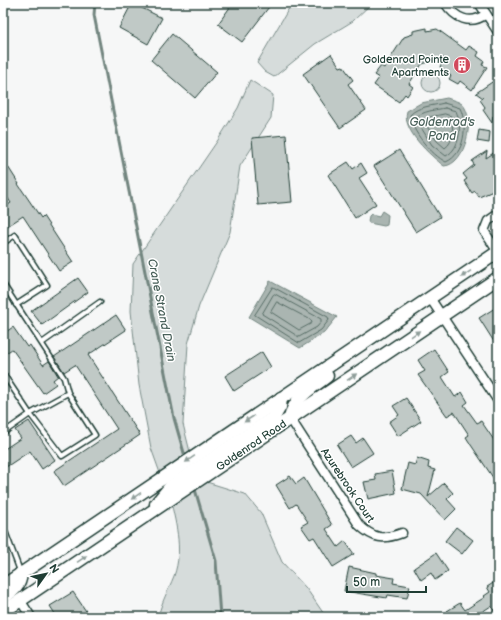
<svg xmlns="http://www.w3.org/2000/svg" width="501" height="620" viewBox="0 0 501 620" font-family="'Balsamiq Sans',sans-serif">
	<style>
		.green { fill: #d6dcdb; stroke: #7a8c88 }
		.water { fill: #aab5b1; stroke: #72857f }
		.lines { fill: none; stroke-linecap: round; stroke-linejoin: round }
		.shore { stroke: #576d66; stroke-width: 1 }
		.stream { stroke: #72857f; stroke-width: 3 }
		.building { fill: #c0c9c6; stroke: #1f3d34 }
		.service-casing { stroke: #1f3d34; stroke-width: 7 }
		.minor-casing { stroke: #1f3d34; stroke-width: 11 }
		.secondary-casing { stroke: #1f3d34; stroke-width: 15 }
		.service { stroke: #fff; stroke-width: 4 }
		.minor { stroke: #fff; stroke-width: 8 }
		.secondary { stroke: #fff; stroke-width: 12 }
		.oneway { fill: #8f9e9a }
		.labels { text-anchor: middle; stroke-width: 3; stroke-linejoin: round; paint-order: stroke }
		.poi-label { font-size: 11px; fill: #1f3d34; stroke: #fff; text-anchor: end }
		.street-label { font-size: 11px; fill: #1f3d34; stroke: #fff }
		.water-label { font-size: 12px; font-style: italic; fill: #49615a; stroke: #fff }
	</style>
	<rect width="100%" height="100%" fill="#f6f7f7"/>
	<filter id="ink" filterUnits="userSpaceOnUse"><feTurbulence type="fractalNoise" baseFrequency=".025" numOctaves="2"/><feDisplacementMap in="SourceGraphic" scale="8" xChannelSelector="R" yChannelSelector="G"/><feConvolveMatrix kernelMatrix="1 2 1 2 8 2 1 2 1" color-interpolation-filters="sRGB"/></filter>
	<g filter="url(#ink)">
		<!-- green -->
		<g class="green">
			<polygon points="292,3 372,3 353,21 315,44 274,77 265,72 257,63"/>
			<circle cx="431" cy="83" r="9"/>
			<polygon points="250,80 273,95 271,118 240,166 230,232 199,306 188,344 183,424 191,456 160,473 151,448 139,385 131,311 133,264 218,140 238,108"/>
			<path d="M197,479L245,494L261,513L282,562L306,588L326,617H158C162,601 168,591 174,576C184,548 175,521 169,493Z"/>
		</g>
		<!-- water -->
		<g class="water">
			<path d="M447,98C452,100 458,101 462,104C476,117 466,165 444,166C431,156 401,130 407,111L421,103Z"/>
			<polygon points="382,211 388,215 387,225 384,226 369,223 368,221 369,216 371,214 379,216"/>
			<polygon points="270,281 337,317 324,333 300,348 249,317"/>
		</g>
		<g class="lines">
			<!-- shore -->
			<g class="shore">
				<path d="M444,103L460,108C468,125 465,154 446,162C432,155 411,131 410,115C418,106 433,106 444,103Z"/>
				<path d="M445,108L456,111C462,125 461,148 446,156L432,145L415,118C423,111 435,110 445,108Z"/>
				<path d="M445,114L451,116C453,127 455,141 445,148L437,141L423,121L426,118Z"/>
				<polygon points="273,287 328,317 329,320 321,330 299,343 255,315"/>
				<polygon points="275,294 321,319 321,322 317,327 299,337 262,314 273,295"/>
				<polygon points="277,302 311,320 312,323 299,330 271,312"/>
			</g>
			<!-- stream -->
			<g class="stream">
				<polyline points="95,3 94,15 174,418 186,460"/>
				<polyline points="194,486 216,561 220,617"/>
			</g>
		</g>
		<!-- building -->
		<g class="building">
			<polygon points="132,3 162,18 148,44 119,28"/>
			<polygon points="233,3 272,3 242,42 218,24"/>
			<polygon points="427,28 427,31 437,29 466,50 469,46 479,52 477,56 484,61 482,65 487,67 472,90 460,81 458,84 449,79 451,76 440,67 444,58 422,64 409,84 413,87 407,96 405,94 399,102 374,85 379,78 374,75 381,66 384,68 404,37 413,34 413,31"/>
			<polygon points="172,34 217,72 195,98 151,60"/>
			<polygon points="331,54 340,67 343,66 353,80 348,84 366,110 340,128 303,74"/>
			<polygon points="495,80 498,85 498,124 493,116 492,123 483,110 485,107 480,100 483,98 476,93"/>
			<polygon points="479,130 490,132 489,143 477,141"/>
			<polygon points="286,135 292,202 258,205 252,138"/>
			<polygon points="399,150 440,217 416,232 374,166"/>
			<polygon points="498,150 498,189 479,197 475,191 472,193 464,181 467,179 463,174 474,165 472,161 487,151 486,158"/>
			<polygon points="3,159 19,184 18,184 41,218 43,216 73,262 59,271 23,216 3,229 3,208 11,203 3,191"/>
			<polygon points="348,162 353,169 361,163 367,173 359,178 376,204 355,218 328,175"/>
			<polygon points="78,278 88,292 42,325 31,311"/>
			<polygon points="495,308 498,313 498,348 479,318"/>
			<polygon points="116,315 126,330 88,355 140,435 64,486 54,471 117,429 75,365 64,372 54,357"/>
			<polygon points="13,327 27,347 30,345 43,365 49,361 58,376 53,380 56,384 43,393 12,349 3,355 3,334"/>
			<polygon points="434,349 449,372 442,377 455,397 462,392 468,402 464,405 477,423 481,421 498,446 498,485 471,445 466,437 469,435 454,412 447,416 418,375 425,371 418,360"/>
			<polygon points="262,352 271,367 234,391 225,376"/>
			<polygon points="406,398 421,421 398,436 389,422 399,415 393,406"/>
			<polygon points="29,421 55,460 42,469 30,451 3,469 3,450 21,438 15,430"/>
			<polygon points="351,436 356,443 363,438 373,453 351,467 337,445"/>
			<polygon points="417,458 429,462 428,468 435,470 428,497 444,483 453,493 447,499 456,509 445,520 421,494 402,489 408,463 415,465"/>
			<polygon points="392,471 396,493 368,499 364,482 376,480 375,474"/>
			<polygon points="290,476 296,484 304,478 332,525 326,529 338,547 345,541 354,554 333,567 314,537 310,539 301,526 308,522 296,504 290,508 276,485"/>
			<polygon points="456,527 473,540 462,554 445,541"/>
			<polygon points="436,553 448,571 435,580 431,573 421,580 414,568"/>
			<polygon points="349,567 376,573 376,575 394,578 393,583 410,586 407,598 388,595 387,598 344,591"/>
			<polygon points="498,580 498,617 491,606 474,617 451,617 447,611 460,603 465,610 485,597 484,596 490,592 487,587"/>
			<polygon points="73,592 90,617 57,617 50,606"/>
		</g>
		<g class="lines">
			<defs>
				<g id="service">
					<polyline points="3,243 15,235 47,285 16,305"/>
					<polyline points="3,284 64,378 68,393 30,414 3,433"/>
					<polyline points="42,343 100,302"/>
					<polyline points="3,376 4,375 30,414 62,456 95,435 68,393"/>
					<polyline points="3,424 7,430"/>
					<polyline points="3,526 20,571"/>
				</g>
				<g id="minor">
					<path d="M445,3C455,18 470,26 486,14"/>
					<polyline points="479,3 498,32"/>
					<polyline points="498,214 488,221 484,231 498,252"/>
					<polyline points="430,298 498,401"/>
					<path d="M290,418L359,525C374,539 383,540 402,533"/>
					<polyline points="20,600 31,617"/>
				</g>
				<g id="secondary">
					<path d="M290,418C295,396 311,389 327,376"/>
					<polyline points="156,504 170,487 274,417 280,407 281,398"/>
					<polyline points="3,586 498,252"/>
					<path d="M3,598C13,591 20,587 21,573"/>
					<polyline points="3,612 498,278"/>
				</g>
			</defs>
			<!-- service casing -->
			<use href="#service" class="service-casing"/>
			<!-- minor casing -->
			<use href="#minor" class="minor-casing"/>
			<!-- secondary casing -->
			<use href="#secondary" class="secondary-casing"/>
			<!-- service -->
			<use href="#service" class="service"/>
			<!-- minor -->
			<use href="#minor" class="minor"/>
			<!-- secondary -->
			<use href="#secondary" class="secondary"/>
		</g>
		<!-- one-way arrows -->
		<defs><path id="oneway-solid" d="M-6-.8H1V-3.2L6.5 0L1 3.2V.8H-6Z"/></defs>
		<g class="oneway">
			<use href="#oneway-solid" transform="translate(466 274) rotate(146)"/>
			<use href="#oneway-solid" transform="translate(415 334) rotate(-34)"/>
			<use href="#oneway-solid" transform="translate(352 377) rotate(-34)"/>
			<use href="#oneway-solid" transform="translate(249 419) rotate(147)"/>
			<use href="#oneway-solid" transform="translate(190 459) rotate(145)"/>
			<use href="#oneway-solid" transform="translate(136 496) rotate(146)"/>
			<use href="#oneway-solid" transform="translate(82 559) rotate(-34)"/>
		</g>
	</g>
	<!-- icons -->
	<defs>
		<symbol id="building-disc" viewBox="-11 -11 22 22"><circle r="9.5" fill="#d1495b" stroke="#fff"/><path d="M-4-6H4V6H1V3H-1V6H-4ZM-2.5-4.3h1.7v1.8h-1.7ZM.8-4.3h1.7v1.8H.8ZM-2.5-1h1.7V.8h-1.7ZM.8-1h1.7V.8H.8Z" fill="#fff"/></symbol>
	</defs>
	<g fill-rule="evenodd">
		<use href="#building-disc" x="452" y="55" width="20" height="20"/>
	</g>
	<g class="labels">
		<!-- poi labels -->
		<g class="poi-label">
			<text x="449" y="63">Goldenrod Pointe<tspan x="449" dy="13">Apartments</tspan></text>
		</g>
		<!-- street labels -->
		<g class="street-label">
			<text transform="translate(251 445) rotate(-34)" y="4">Goldenrod Road</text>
			<text transform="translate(348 485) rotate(56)" y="4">Azurebrook Court</text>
		</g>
		<!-- water labels -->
		<g class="water-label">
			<text x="442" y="126">Goldenrod's<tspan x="442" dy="14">Pond</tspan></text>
			<text transform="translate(162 310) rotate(79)" y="4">Crane Strand Drain</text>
		</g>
	</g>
	<!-- margin -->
	<rect width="501" height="620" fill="none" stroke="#fff" stroke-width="16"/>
	<rect x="8" y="8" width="485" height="604" fill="none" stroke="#1f3d34" stroke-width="1.5" filter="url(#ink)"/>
	<!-- north arrow -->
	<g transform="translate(46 574) rotate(57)" stroke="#ffffff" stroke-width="3" paint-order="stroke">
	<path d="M0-3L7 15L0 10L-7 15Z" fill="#1f3d34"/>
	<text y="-6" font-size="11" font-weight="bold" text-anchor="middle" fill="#1f3d34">N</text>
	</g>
	<!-- scale -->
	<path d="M347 586v6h79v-6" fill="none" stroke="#1f3d34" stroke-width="2"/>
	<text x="353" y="586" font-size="12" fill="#1f3d34" stroke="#ffffff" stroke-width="3" paint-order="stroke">50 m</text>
</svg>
